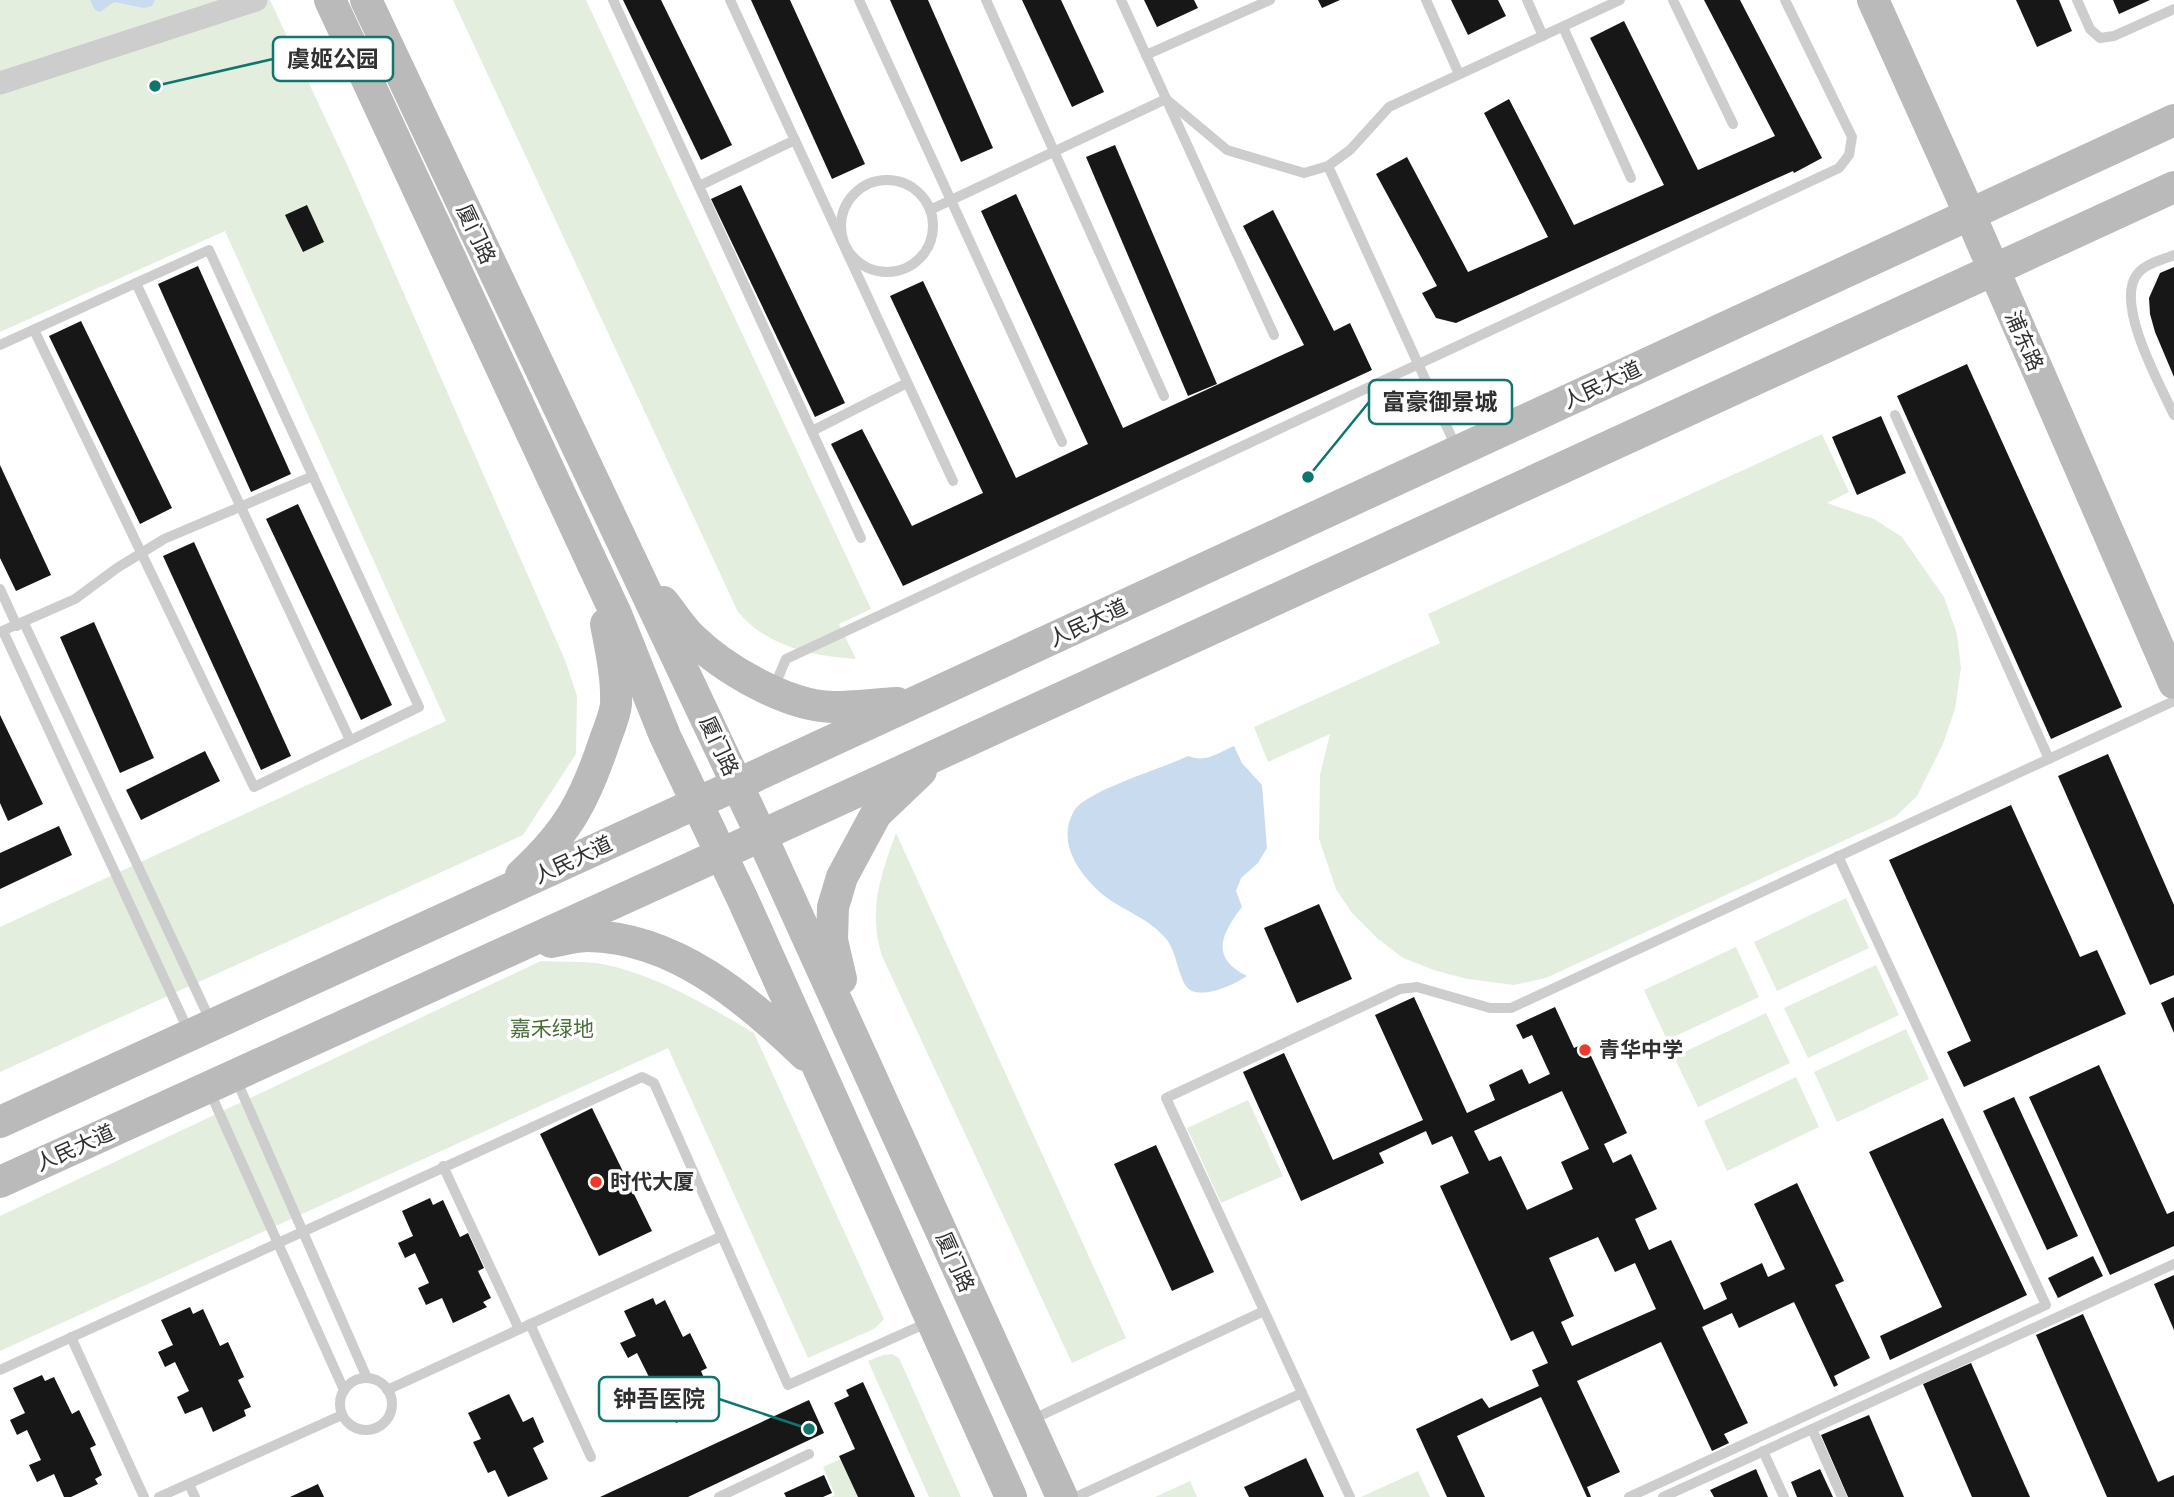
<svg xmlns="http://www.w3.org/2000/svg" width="2174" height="1497" viewBox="0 0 2174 1497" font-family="'Space Grotesk','Noto Sans SC',sans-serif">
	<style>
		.green { fill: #e4eede }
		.water { fill: #c9dbee }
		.building { fill: #171717; fill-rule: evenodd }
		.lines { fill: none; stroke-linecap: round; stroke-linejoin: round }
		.lane { stroke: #cdcdcd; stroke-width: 10 }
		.street { stroke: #cdcdcd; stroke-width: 23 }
		.secondary { stroke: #bababa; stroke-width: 32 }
		.poi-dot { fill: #ef382b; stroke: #fff; stroke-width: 2.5 }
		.labels { text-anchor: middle; stroke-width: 7; stroke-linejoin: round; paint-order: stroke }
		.street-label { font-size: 21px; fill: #303030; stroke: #fff }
		.park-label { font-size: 21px; fill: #4c6f3a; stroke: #fff }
		.poi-label { font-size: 21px; font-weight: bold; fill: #303030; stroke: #fff; text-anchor: start }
		.leader { fill: none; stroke: #0f766e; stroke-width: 2.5 }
		.callout-dot { fill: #0f766e; stroke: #fff; stroke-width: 2.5 }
		.callout { fill: #fff; stroke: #0f766e; stroke-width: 2.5 }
		.callout-label { font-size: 23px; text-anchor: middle; font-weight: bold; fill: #303030 }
	</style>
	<rect width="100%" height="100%" fill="#fff"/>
	<!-- green -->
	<g class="green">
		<polygon points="0,0 270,0 350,171 565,660 577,696 576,754 523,835 0,1072 0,927 446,721 225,231 0,332"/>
		<path d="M453,0H586L871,609L839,624L856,659C812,656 768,647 738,612Z"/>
		<polygon points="1822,434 1849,492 1827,503 1874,519 1902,537 1944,597 1957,634 1961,668 1955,709 1943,744 1917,796 1895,817 1546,978 1514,985 1467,979 1434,970 1403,958 1377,938 1352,913 1336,889 1319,839 1320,775 1330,734 1268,762 1254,727 1440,643 1428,614"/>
		<path d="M896,833L1126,1338L1072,1363L882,956C868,909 880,878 896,833Z"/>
		<polygon points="1846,898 1869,948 1777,991 1754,942"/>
		<polygon points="1736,947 1759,997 1667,1040 1644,990"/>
		<path d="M541,961C559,962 578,961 596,963C652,972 706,1005 754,1033L884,1319L874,1329L808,1358L668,1048L0,1351V1216Z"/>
		<polygon points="1876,965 1899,1015 1808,1058 1784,1008"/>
		<polygon points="1766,1013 1790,1063 1698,1107 1674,1057"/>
		<polygon points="1906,1029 1929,1079 1837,1122 1814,1072"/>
		<polygon points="1796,1077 1819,1127 1727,1171 1704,1121"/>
		<polygon points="1248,1100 1283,1176 1221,1203 1187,1128"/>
		<polygon points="892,1354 899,1358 961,1497 929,1497 868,1361 883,1355"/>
		<polygon points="841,1459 858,1497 831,1497 835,1495 823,1467"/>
		<polygon points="1418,1471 1430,1497 1361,1497"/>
		<polygon points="1190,1481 1197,1497 1155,1497"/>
	</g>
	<!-- water -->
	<g class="water">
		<polygon points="90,0 155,0 152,6 144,8 114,2 100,12 95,10"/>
		<path d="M1234,746L1242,763L1262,785L1267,848L1258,863L1241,878L1236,891L1242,907C1222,933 1209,958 1247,976C1233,985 1208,997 1192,991C1179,986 1178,954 1167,940C1150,918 1123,911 1102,894C1079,874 1056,842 1074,811C1085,791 1164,768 1188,756C1207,763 1217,753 1234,746Z"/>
	</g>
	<!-- building -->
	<g class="building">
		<polygon points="623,0 661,0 732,145 701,160"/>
		<polygon points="751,0 790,0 865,164 832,179"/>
		<polygon points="890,0 928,0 993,148 961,162"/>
		<polygon points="1022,0 1061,0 1104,92 1072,107"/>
		<polygon points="1144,0 1194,0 1198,8 1157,27"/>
		<polygon points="1318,0 1340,0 1322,8"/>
		<polygon points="1451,0 1498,0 1506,16 1468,35"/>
		<polygon points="1704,0 1740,0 1822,158 1794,173 1793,171 1456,323 1436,318 1422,293 1437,286 1376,174 1407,157 1468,272 1548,237 1484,113 1509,99 1574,225 1664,185 1590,38 1624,21 1698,170 1775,136"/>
		<polygon points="2016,0 2059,0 2072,31 2037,47"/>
		<polygon points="2113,0 2150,0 2119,14"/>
		<polygon points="1115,145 1217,384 1188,396 1086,157"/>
		<polygon points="741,185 845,403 815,417 711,199"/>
		<polygon points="1016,194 1123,428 1304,345 1243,226 1273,210 1334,331 1350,323 1372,370 903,586 831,444 862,429 912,526 983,493 890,296 923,281 1016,478 1088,444 981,211"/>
		<polygon points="307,205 324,242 303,252 285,215"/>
		<polygon points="198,266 291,474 251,492 158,284"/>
		<polygon points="2174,267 2174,377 2155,332 2150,314 2149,298 2160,273"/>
		<polygon points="81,321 172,508 140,524 49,336"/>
		<polygon points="1967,364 2122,707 2051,739 1897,396"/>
		<polygon points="1881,416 1906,473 1857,495 1832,437"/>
		<polygon points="0,465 51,575 16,591 0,558"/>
		<polygon points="298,504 392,705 361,720 266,519"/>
		<polygon points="194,542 291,756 261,770 163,556"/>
		<polygon points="94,622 154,758 120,773 60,637"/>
		<polygon points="0,715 43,804 8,821 0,803"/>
		<polygon points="205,751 220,781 141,820 126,790"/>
		<polygon points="2108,754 2174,905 2174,975 2150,985 2058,776"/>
		<polygon points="2011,805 2080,957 2097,950 2126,1014 1964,1087 1947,1052 1971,1041 1889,860"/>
		<polygon points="59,826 72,855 0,889 0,853"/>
		<polygon points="1319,904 1352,979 1297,1003 1264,928"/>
		<path d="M1414,997L1467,1113L1495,1100L1489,1085L1522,1069L1529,1084L1550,1074L1532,1035L1523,1039L1516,1025L1555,1007L1574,1048L1585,1043L1627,1133L1604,1144L1613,1163L1631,1154L1657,1209L1635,1219L1649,1250L1671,1240L1704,1310L1727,1299L1720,1283L1762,1263L1768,1277L1785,1269L1754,1204L1797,1183L1844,1281L1835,1285L1870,1358L1834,1376L1838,1385L1834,1387L1794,1302L1739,1328L1732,1313L1702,1327L1748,1423L1724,1434L1729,1443L1712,1451L1661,1342L1577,1381L1620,1472L1587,1487L1591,1497H1587L1541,1397L1457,1436L1485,1497H1447L1416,1429L1482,1398L1489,1408L1539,1386L1532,1370L1548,1363L1533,1331L1511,1341L1440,1186L1469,1173L1452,1136L1432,1145L1426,1131L1379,1153L1384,1163L1301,1201L1243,1072L1284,1053L1333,1160L1423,1120L1375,1015ZM1562,1091L1589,1149L1561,1162L1573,1189L1527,1210L1501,1156L1489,1161L1474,1131ZM1598,1237L1615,1272L1635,1263L1656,1309L1572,1346L1561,1322L1574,1316L1549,1258Z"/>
		<polygon points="2174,997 2174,1033 2161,1003"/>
		<polygon points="2099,1065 2167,1214 2174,1211 2174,1246 2110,1275 2029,1097"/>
		<polygon points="2014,1097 2078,1236 2047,1250 1983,1111"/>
		<polygon points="592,1108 652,1231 599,1256 540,1134"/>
		<polygon points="1943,1118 2027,1295 1890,1360 1880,1336 1942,1307 1869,1152"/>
		<polygon points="1156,1145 1214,1272 1172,1291 1114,1164"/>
		<polygon points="430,1198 433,1205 443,1200 460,1237 468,1233 484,1268 478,1271 491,1298 483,1302 487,1307 453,1323 442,1298 426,1305 418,1288 429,1283 415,1253 405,1258 398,1243 413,1236 402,1211"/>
		<polygon points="2093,1256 2103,1276 2058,1298 2048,1278"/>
		<polygon points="2174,1275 2174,1330 2154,1284"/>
		<polygon points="653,1298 656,1305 665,1300 683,1337 690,1333 707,1368 701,1371 713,1399 706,1402 709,1408 676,1423 665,1398 648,1405 640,1388 652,1383 637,1353 628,1358 620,1343 636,1336 624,1311"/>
		<polygon points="190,1307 193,1314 203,1309 220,1346 228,1342 244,1377 238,1380 251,1407 244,1410 246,1416 213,1432 202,1407 185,1414 177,1397 189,1391 175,1362 165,1367 158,1352 173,1345 161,1320"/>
		<polygon points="2083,1314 2158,1482 2174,1475 2174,1497 2107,1497 2036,1335"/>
		<polygon points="1971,1363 2030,1497 1972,1497 1923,1384"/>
		<polygon points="42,1375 45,1381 54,1377 72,1414 79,1410 96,1445 90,1448 102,1475 95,1479 98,1484 71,1497 64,1497 54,1474 37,1482 29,1465 41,1460 27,1430 17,1435 10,1420 25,1413 13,1388"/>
		<polygon points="863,1382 915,1497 858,1497 839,1456 855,1449 834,1403 849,1396 846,1390"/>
		<polygon points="509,1394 523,1422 533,1417 544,1442 533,1448 548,1479 508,1497 495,1470 488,1473 473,1442 481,1439 468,1413"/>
		<polygon points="809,1400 824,1433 688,1497 600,1497"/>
		<polygon points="1869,1415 1904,1497 1848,1497 1821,1435"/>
		<polygon points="1306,1458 1324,1497 1249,1497 1244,1487"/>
		<polygon points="1756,1469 1768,1497 1714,1497 1710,1490"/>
		<polygon points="1820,1469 1833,1497 1797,1497 1791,1482"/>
		<polygon points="824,1475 832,1493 823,1497 786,1497 784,1493"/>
		<polygon points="318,1484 324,1497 290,1497"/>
	</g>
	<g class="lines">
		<!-- lane -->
		<g class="lane">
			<polyline points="613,0 861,538"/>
			<polyline points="730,0 953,481"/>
			<polyline points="859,0 1062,442"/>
			<polyline points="986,0 1164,396"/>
			<polyline points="1121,0 1274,335"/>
			<polyline points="1426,0 1459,74"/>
			<polyline points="1527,0 1543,36"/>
			<polyline points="1673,0 1733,124"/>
			<polyline points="2077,0 2090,29 2100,38 2114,36 2174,9"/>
			<polyline points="1563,27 1631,178"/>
			<polyline points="1146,55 1270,0"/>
			<polyline points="1328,166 1456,447"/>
			<circle cx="887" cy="226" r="46"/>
			<polyline points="699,186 795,140"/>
			<polyline points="930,210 1166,99 1227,150 1304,173 1328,166 1350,150 1389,107 1620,0"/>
			<path d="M2174,255C2162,260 2143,264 2136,276C2116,306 2160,385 2174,415"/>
			<polyline points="34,330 254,787 419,707 209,250 136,283"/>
			<polyline points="0,345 136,283 350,740"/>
			<polyline points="1895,415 2049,759"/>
			<polyline points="812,431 907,383"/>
			<polyline points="0,589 17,626"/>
			<polyline points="24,623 211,1022"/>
			<polyline points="3,631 189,1032"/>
			<polyline points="0,632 75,599 117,568 164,539 313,476"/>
			<polyline points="774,687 786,659 1839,168 1849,155 1852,137 1785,0"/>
			<polyline points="236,1079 367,1378"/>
			<polyline points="209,1090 344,1390"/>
			<polyline points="443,1166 519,1329"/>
			<polyline points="530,1324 591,1457"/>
			<polyline points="71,1337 144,1497"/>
			<polyline points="0,1370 642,1077 654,1083 788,1385 929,1322"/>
			<circle cx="366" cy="1404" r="26"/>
			<polyline points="387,1390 722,1236"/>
			<polyline points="1029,1421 1264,1311"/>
			<polyline points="1812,1429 1842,1497"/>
			<polyline points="1763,1451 1784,1497"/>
			<polyline points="189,1484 195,1497"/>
			<polyline points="159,1497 342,1415"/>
			<polyline points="719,1497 809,1454"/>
			<polyline points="1076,1497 1302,1393"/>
			<polyline points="1350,1497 1166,1098 1400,989 1417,987 1490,1008 1511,1008 2174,701"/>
			<polyline points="1629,1497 2046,1305 1838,856"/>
			<polyline points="1663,1497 2174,1264"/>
		</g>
		<!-- street -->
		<polyline class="street" points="0,83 256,0"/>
		<!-- secondary -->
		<g class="secondary">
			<polyline points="330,0 616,614 665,736 743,900 1011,1497"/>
			<polyline points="366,0 761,835 1062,1497"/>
			<polyline points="1873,0 1970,215 2174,683"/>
			<path d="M663,602C672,613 680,626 690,636C722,668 786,706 833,707C854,707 876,704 897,703"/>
			<path d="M521,875C568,832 585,800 605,740C609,729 615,715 616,704C617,677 611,650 606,624"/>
			<path d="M551,942C563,940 576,936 588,936C674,937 747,999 805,1055"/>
			<polyline points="841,979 832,940 833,907 842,877 876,814 921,771"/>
			<polyline points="0,1122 697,803 2174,120"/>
			<polyline points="0,1182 671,877 2174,187"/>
		</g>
	</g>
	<!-- markers -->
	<g class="poi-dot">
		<circle cx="1585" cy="1050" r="7"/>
		<circle cx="596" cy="1182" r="7"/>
	</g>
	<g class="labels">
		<!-- street labels -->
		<g class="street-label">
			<text transform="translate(476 234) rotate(65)" y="7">厦门路</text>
			<text transform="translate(2024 341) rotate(66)" y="7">浦东路</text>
			<text transform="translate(1602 385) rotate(-25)" y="7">人民大道</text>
			<text transform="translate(1088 623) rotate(-25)" y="7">人民大道</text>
			<text transform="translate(719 746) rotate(65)" y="7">厦门路</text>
			<text transform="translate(573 860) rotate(-25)" y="7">人民大道</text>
			<text transform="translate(75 1148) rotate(-24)" y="7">人民大道</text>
			<text transform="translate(955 1262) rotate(66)" y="7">厦门路</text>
		</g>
		<!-- park labels -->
		<g class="park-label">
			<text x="552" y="1036">嘉禾绿地</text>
		</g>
		<!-- poi labels -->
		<g class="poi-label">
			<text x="1599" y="1057">青华中学</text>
			<text x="610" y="1189">时代大厦</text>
		</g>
	</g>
	<!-- callouts -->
	<path class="leader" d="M155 86L273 59M1308 477L1369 402M809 1429L719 1399"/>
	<g class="callout-dot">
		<circle cx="155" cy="86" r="7"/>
		<circle cx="1308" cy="477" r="7"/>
		<circle cx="809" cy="1429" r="7"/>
	</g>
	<g class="callout">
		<rect x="273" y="37" width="120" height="44" rx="7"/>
		<rect x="1369" y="380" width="143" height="44" rx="7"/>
		<rect x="599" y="1377" width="120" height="44" rx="7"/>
	</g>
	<g class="callout-label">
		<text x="333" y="67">虞姬公园</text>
		<text x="1440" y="410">富豪御景城</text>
		<text x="659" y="1407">钟吾医院</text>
	</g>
</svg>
